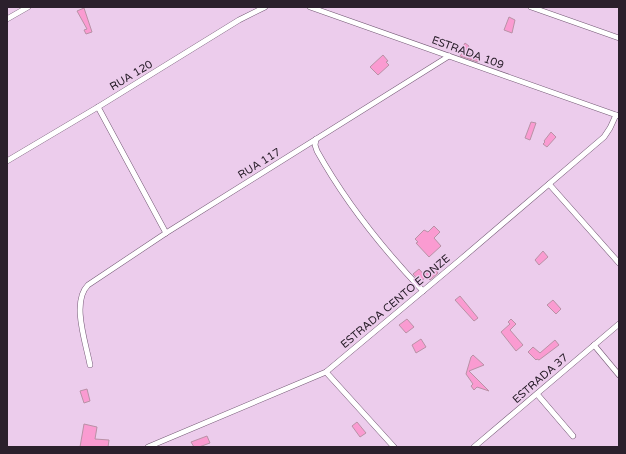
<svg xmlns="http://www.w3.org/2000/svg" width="626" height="454" viewBox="0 0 626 454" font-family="'Varela Round',sans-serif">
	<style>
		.building { fill: #fa9bd1; stroke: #b991a6 }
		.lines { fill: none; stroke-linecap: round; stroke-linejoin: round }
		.street-casing { stroke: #735874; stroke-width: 6 }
		.street { stroke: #fff; stroke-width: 5 }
		.labels { text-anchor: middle; stroke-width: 3; stroke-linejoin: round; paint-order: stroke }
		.street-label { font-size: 11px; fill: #2b202c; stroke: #ecccec }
	</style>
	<rect width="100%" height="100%" fill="#ecccec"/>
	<!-- building -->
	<g class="building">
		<polygon points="84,8 92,32 86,34 84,30 87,29 77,11"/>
		<polygon points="509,17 515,20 512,33 504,30"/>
		<polygon points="465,43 469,46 465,52 474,55 473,57 479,60 478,62 460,56 463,52 460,51"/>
		<polygon points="383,55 388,61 386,62 389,65 378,75 370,67"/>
		<polygon points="531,122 536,123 530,140 525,138"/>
		<polygon points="551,132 556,137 547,147 543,144 545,142 544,141"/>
		<polygon points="434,226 440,232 434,238 441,246 429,257 416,243 418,242 415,239 424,230 428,232"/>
		<polygon points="543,251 548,257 539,265 535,260"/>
		<polygon points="434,267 438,273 430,280 425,274"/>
		<polygon points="419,269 426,277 420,282 413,274"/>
		<polygon points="460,296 478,318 474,321 455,300"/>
		<polygon points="553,300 561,309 556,314 547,305"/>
		<polygon points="407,319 414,327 406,333 399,325"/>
		<polygon points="511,319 516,324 510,330 523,345 516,351 501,332 510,324 508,322"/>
		<polygon points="421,339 426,347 416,353 412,345"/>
		<polygon points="555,340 559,345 539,360 537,359 536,360 528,352 533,347 540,353"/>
		<polygon points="473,355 484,365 469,371 489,391 477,387 474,390 471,386 473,384 466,374 471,357"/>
		<polygon points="87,389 90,401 84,403 80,391"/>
		<polygon points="357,422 366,433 360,437 352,426"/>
		<polygon points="84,424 97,427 95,439 109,440 108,447 80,447"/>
		<polygon points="207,436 210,443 199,447 194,447 191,442"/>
	</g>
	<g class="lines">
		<defs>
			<g id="street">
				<polyline points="310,7 619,116"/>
				<polyline points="531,7 619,38"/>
				<polyline points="7,19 28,7"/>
				<polyline points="98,107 166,233"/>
				<path d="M316,139L315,145L317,151C346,203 382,248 423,291"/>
				<polyline points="7,161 98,107 239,20 265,7"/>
				<polyline points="549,184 619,263"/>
				<polyline points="594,345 619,375"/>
				<path d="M90,365C86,343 71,302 88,285L166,233L449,56"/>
				<polyline points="326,372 394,447"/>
				<polyline points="537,394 573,436"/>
				<polyline points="148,447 326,372 460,260 604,137 610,128 616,115"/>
				<polyline points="474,447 619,324"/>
			</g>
		</defs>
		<!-- street casing -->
		<use href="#street" class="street-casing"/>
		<!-- street -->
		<use href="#street" class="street"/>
	</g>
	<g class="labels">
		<!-- street labels -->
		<g class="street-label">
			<text transform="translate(468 52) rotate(20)" y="4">ESTRADA 109</text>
			<text transform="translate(131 75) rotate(-31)" y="4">RUA 120</text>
			<text transform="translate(259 163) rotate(-32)" y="4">RUA 117</text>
			<text transform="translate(395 301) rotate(-40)" y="4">ESTRADA CENTO E ONZE</text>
			<text transform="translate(540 378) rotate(-41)" y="4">ESTRADA 37</text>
		</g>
	</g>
	<!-- border -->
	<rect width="626" height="454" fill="none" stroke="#2b202c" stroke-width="16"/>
</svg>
